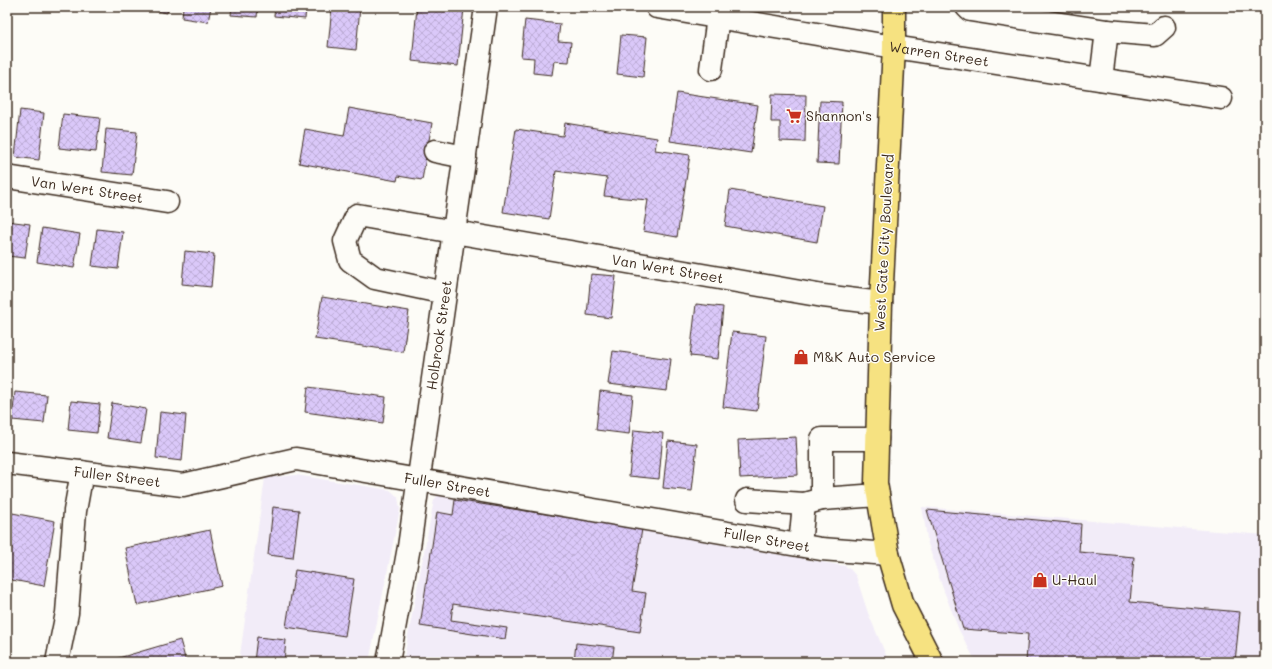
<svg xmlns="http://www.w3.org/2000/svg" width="1272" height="669" viewBox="0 0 1272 669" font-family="Mali,sans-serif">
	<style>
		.built { fill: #f2ecf8 }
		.building { fill: url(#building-cross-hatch); stroke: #3b2a1e }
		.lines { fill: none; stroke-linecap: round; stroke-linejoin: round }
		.minor-casing { stroke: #3b2a1e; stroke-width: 25 }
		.major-casing { stroke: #3b2a1e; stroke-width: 25 }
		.minor { stroke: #fdfcf7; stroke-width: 22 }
		.major { stroke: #f6e281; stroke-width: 22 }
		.labels { text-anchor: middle; stroke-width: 3; stroke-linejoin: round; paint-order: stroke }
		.street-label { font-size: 14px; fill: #3b2a1e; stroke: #fdfcf7 }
		.poi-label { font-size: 14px; fill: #3b2a1e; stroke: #fdfcf7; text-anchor: start }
	</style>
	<defs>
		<pattern id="building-cross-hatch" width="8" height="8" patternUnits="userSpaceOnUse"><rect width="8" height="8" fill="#dac8f9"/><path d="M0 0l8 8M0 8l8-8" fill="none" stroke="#bcacd5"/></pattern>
	</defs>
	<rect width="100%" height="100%" fill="#fdfcf7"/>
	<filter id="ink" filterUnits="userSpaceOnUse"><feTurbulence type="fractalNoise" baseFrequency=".025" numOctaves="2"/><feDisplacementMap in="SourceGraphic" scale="8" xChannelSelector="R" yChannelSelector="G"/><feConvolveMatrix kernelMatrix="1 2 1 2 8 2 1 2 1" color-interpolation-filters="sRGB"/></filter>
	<g filter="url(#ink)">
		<!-- built -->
		<g class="built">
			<polygon points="296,475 390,490 398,497 400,509 369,662 239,662 265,478"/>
			<polygon points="438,495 845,566 850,569 856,576 868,613 889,662 403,662 434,500"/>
			<polygon points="922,507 1265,535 1265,662 976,662 959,630 942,586 928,544"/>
		</g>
		<!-- building -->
		<g class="building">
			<polygon points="137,7 168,7 167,13"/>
			<polygon points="183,7 211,7 208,22 182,18"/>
			<polygon points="232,7 258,7 257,17 231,15"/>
			<polygon points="275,7 306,7 305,19 274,16"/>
			<polygon points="332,7 360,7 356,50 328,47"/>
			<polygon points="417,7 464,8 458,66 412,61"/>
			<polygon points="525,20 560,24 558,41 571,42 569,62 554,61 552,75 533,73 534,58 521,57"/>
			<polygon points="621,35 647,37 643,77 617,74"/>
			<polygon points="677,93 758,105 751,153 670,141"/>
			<polygon points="772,94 806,95 805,142 780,141 780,122 771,122"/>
			<polygon points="820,101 842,102 839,164 817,163"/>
			<polygon points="349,108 432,123 422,180 398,176 397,181 299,163 305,129 344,136"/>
			<polygon points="20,110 44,113 39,160 15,157"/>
			<polygon points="63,114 100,118 96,152 59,148"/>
			<polygon points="565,123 657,138 655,150 690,155 677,237 643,231 648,200 604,196 607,178 556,171 549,219 503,212 516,129 563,136"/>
			<polygon points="106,129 137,132 132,175 102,172"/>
			<polygon points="730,190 823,206 817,242 725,226"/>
			<polygon points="7,221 30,224 25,258 7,256"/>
			<polygon points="42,228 80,234 74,268 37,262"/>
			<polygon points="97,229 123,232 118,269 92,266"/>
			<polygon points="185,251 214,254 211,287 182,284"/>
			<polygon points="591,274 616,276 611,318 587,315"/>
			<polygon points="322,297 409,311 403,352 315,339"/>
			<polygon points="696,304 723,307 718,359 690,356"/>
			<polygon points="732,332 766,336 757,411 723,407"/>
			<polygon points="613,351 671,359 667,391 608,384"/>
			<polygon points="308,387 386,397 383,423 305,412"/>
			<polygon points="600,391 633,395 629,434 596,430"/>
			<polygon points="15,392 47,395 44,423 12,420"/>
			<polygon points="71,401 100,404 97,433 68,430"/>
			<polygon points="112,403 146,409 141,443 107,438"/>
			<polygon points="160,412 186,415 182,461 156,458"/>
			<polygon points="634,430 663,433 659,479 629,476"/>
			<polygon points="796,437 798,475 740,478 738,440"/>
			<polygon points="668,441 697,444 692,491 663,488"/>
			<polygon points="455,500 642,529 632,591 646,593 640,632 453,604 451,620 507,628 505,639 420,626 437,512 453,515"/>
			<polygon points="273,507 299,510 293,558 268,555"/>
			<polygon points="927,510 1081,524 1079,552 1134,557 1130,602 1240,612 1235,662 1026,662 1028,634 963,629"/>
			<polygon points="7,512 55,521 44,586 7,579"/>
			<polygon points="210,530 222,586 137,605 125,548"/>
			<polygon points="295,570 354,579 345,636 286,627"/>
			<polygon points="257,637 286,640 284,662 254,662"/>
			<polygon points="180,640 186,662 105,662"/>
			<polygon points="576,643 614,647 612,662 574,662"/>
		</g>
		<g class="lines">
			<defs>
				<g id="minor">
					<path id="s1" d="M657,7L894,47L1221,98"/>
					<polyline points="967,7 970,10 1107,31 1155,35 1164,27"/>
					<polyline points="711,69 718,17"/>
					<polyline points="1101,79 1107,31"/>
					<polyline points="435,151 465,157"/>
					<path id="s2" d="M7,177L167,202"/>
					<path id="s3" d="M445,293L375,278L350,260L345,241L357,215L823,296L881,303"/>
					<path id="s4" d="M7,463L183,485L296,459L821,549L888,554"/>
					<polyline points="822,499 878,495"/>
					<polyline points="747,500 804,504"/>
					<polyline points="800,545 804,504 822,499 822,439 877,439"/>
					<polyline points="57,662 67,613 75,511 82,472"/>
					<path id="s5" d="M388,662L409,547L486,7"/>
				</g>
				<polyline id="major" points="894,7 894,47 881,303 876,483 888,554 903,605 932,662"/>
			</defs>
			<!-- minor casing -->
			<use href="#minor" class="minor-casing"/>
			<!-- major casing -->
			<use href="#major" class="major-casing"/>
			<!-- minor -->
			<use href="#minor" class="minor"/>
			<!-- major -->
			<use href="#major" class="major"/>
		</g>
	</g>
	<!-- icons -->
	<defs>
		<symbol id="supermarket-bare" viewBox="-9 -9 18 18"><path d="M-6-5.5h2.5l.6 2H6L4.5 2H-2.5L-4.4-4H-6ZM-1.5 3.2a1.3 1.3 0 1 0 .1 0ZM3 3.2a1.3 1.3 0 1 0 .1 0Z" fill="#c8321e" stroke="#fdfcf7" stroke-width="2.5" paint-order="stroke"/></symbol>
		<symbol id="shop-bare" viewBox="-9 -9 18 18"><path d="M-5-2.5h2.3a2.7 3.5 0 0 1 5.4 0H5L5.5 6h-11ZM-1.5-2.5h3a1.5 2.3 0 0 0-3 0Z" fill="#c8321e" stroke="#fdfcf7" stroke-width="2.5" paint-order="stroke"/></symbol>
	</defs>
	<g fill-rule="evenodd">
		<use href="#supermarket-bare" x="783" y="105" width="22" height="22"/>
		<use href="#shop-bare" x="790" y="346" width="22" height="22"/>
		<use href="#shop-bare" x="1029" y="569" width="22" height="22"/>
	</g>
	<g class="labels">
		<!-- street labels -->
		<g class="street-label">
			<text dy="5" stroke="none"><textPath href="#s1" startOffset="286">Warren Street</textPath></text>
			<text dy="5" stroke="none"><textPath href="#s2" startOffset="81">Van Wert Street</textPath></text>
			<text transform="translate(884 243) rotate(-87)" y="5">West Gate City Boulevard</text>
			<text dy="5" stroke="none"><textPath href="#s3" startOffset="466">Van Wert Street</textPath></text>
			<text dy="5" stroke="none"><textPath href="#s5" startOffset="331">Holbrook Street</textPath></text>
			<text dy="5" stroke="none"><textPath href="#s4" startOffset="111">Fuller Street</textPath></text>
			<text dy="5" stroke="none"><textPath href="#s4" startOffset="447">Fuller Street</textPath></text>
			<text dy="5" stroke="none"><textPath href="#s4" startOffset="771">Fuller Street</textPath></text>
		</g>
		<!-- poi labels -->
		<g class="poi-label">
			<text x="806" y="121">Shannon's</text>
			<text x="813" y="362">M&amp;K Auto Service</text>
			<text x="1052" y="585">U-Haul</text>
		</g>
	</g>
	<!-- margin -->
	<rect width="1272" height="669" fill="none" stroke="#fdfcf7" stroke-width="24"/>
	<rect x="12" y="12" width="1248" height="645" fill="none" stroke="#3b2a1e" stroke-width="1.5" filter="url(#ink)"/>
</svg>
